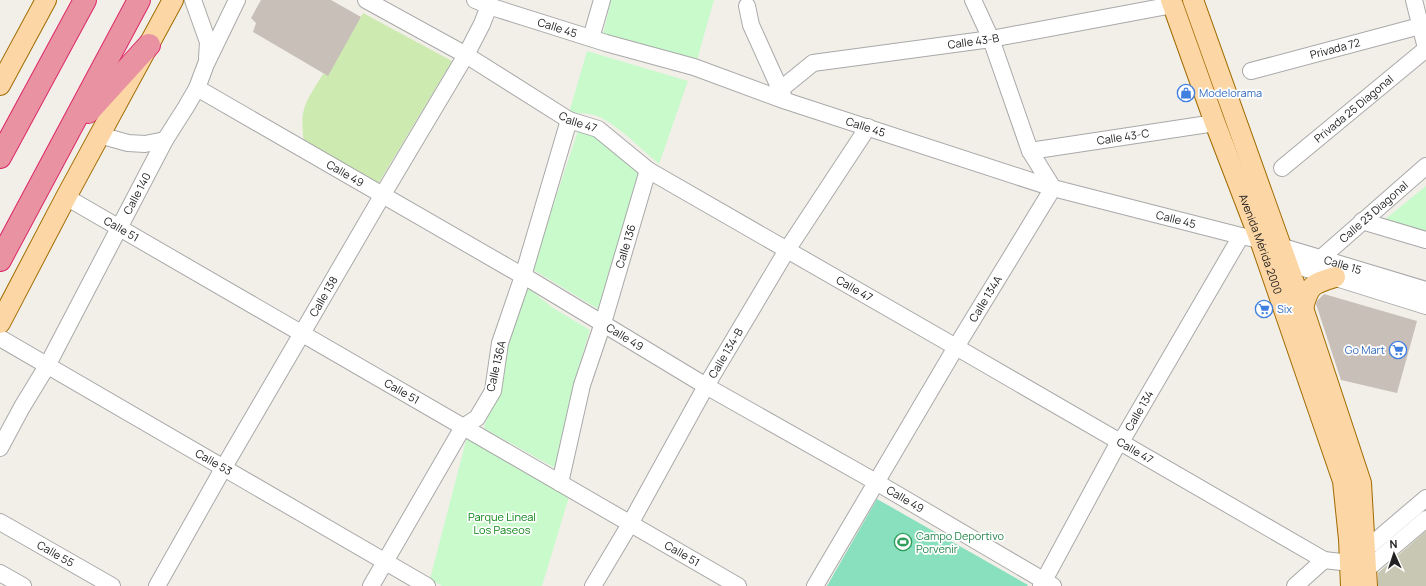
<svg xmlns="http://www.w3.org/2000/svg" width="1426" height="586" viewBox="0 0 1426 586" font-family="Manrope,sans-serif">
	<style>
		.construction { fill: #c7c7b4 }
		.grass { fill: #cdebb0 }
		.park { fill: #c8facc }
		.pitch { fill: #88e0be }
		.building { fill: #c7bfb8 }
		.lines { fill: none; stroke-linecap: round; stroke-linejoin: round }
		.minor-casing { stroke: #a9a9a9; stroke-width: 18 }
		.major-casing { stroke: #a06b00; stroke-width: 22 }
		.highway-casing { stroke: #dc2a67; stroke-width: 24 }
		.minor { stroke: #fff; stroke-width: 16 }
		.major { stroke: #fcd6a4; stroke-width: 20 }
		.highway { stroke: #e892a2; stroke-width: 22 }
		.labels { text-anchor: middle; stroke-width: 3.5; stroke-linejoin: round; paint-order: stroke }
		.street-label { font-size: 11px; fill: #222; stroke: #fff }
		.shop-label { font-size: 11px; fill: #366cbe; stroke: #fff; text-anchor: start }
		.park-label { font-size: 11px; fill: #0c8416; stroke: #fff }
		.leisure-label { font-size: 11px; fill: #27864d; stroke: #fff; text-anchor: start }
	</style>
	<rect width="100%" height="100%" fill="#f2efe9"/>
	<!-- construction -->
	<polygon class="construction" points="1426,531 1426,586 1378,586 1378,573"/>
	<!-- grass -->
	<path class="grass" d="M363,13L452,61L378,184L304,142C299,107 306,102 323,74L328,75Z"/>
	<!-- park -->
	<g class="park">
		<polygon points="611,0 714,0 697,60 603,34"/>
		<path d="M587,51L688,81L659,164C641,149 621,128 600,117C591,113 580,113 569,113Z"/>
		<path d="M578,131C592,131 628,162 640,171L600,309H598L532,269Z"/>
		<polygon points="1426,186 1426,234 1383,221"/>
		<polygon points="528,288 553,308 590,330 574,382 576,383 555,468 485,429 484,426 498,391 506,348"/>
		<polygon points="471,436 569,497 542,586 442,586 430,579 467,437"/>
	</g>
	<!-- pitch -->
	<polygon class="pitch" points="877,499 1028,585 1027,586 827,586"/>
	<!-- building -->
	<g class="building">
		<polygon points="261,0 331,0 361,17 328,76 253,32 256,23 251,18"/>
		<polygon points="1324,294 1417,321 1397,393 1341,380 1316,304 1317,301"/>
	</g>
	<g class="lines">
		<defs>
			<g id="minor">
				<polyline points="193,0 208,42 207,58"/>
				<path id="s1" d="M366,0L466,55L569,120L598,129L648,170L956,347L1324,560L1350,563"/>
				<path id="s2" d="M475,0L495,8L606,43L694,67L786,101L1053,188L1241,236L1260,240L1426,290"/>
				<polyline points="973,0 991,39 1030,151 1053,188"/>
				<polyline points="1414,0 1426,48"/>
				<polyline points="747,6 751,25 784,98"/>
				<polyline points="591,38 602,0"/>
				<path id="s3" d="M1251,71L1420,26"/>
				<path id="s4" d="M197,88L523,276L529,279L706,386L876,482L1053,586"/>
				<path id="s5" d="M781,89L813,63L991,39L1173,5"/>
				<polyline points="99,135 128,143 145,144 165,140"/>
				<path id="s6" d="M1030,151L1215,123"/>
				<path id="s7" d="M1282,168L1426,49"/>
				<path id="s8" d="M66,197L738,586"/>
				<polyline points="1362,221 1426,240"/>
				<path id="s9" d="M1321,258L1426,166"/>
				<polyline points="1278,264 1301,267 1426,306"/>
				<path id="s10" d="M0,338L427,586"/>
				<path id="s11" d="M0,448L22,407L47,366L165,140L186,107L197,88L206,64L237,0"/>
				<path id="s12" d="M560,483L582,385L603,323L648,170"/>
				<path id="s13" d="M0,522L112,586"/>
				<polyline points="1365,550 1426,498"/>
				<polyline points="1366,570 1426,519"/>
				<polyline points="0,573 23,586"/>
				<path id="s14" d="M157,586L224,467L382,196L466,55L482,24L489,6"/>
				<polyline points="371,586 463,427 477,418 493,391 500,343 523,276 569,120"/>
				<path id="s15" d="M593,586L630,524L706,386L787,250L868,127"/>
				<path id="s16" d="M815,586L956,347L1053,188"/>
				<path id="s17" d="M1041,586L1115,449L1125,435L1241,236"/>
				<polyline points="1295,586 1324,560"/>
			</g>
			<g id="major">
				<path id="s18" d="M1171,0L1215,123L1260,240L1343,481L1349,539L1351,586"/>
				<polyline points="1193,0 1303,308 1361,483 1367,586"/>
				<polyline points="0,85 46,0"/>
				<path d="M1303,308C1309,285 1312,284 1335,277"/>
				<polyline points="0,323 66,197 173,0"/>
			</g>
			<g id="highway">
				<polyline points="88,112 149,45"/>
				<polyline points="0,157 85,0"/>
				<polyline points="0,260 139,0"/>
			</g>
		</defs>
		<!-- minor casing -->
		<use href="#minor" class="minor-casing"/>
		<!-- major casing -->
		<use href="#major" class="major-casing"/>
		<!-- highway casing -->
		<use href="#highway" class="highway-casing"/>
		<!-- minor -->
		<use href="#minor" class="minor"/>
		<!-- major -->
		<use href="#major" class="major"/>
		<!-- highway -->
		<use href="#highway" class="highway"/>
	</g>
	<!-- icons -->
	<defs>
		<symbol id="shop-ring" viewBox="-11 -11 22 22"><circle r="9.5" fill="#fff" stroke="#3f7fe0" stroke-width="1.5"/><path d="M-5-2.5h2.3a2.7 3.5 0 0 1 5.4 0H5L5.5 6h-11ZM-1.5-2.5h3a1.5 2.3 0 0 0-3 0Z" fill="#3f7fe0"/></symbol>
		<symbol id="supermarket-ring" viewBox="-11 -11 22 22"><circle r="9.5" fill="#fff" stroke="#3f7fe0" stroke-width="1.5"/><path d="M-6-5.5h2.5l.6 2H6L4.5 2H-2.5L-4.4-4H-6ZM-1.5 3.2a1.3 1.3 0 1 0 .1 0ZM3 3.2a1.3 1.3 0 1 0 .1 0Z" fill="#3f7fe0"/></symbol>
		<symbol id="stadium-ring" viewBox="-11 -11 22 22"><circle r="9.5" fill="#fff" stroke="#2e9e5b" stroke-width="1.5"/><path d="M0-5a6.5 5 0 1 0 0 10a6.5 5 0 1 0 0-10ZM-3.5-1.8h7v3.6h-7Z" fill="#2e9e5b"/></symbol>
	</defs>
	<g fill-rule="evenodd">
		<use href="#shop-ring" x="1176" y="83" width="20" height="20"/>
		<use href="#supermarket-ring" x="1254" y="299" width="20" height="20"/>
		<use href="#supermarket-ring" x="1388" y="340" width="20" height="20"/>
		<use href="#stadium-ring" x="893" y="532" width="20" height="20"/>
	</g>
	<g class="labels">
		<!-- street labels -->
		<g class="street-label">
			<text dy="4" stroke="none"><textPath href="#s2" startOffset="87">Calle 45</textPath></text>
			<text dy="4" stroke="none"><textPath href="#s5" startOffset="203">Calle 43-B</textPath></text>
			<text dy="4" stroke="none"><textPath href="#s3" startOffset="87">Privada 72</textPath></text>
			<text dy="4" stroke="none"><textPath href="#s7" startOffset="93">Privada 25 Diagonal</textPath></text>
			<text dy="4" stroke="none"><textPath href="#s1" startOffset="245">Calle 47</textPath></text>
			<text dy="4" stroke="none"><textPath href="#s2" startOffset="411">Calle 45</textPath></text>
			<text dy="4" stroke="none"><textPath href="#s6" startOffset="94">Calle 43-C</textPath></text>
			<text dy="4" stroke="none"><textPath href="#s4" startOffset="171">Calle 49</textPath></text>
			<text dy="4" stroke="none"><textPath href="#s11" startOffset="289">Calle 140</textPath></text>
			<text dy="4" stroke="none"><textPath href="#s9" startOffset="70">Calle 23 Diagonal</textPath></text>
			<text dy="4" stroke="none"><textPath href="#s2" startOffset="735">Calle 45</textPath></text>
			<text dy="4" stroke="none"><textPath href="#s8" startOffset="64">Calle 51</textPath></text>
			<text dy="4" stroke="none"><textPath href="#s18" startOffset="260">Avenida Mérida 2000</textPath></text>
			<text dy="4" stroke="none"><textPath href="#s12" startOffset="246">Calle 136</textPath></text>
			<text dy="4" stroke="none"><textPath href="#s2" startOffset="908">Calle 15</textPath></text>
			<text dy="4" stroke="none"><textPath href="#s1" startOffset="569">Calle 47</textPath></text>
			<text dy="4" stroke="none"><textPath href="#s14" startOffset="334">Calle 138</textPath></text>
			<text dy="4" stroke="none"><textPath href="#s16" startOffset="334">Calle 134A</textPath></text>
			<text dy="4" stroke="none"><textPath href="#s4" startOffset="495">Calle 49</textPath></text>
			<text dy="4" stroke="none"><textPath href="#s15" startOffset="268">Calle 134-B</textPath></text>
			<text transform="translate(496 366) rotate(-77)" y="4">Calle 136A</text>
			<text dy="4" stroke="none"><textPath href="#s8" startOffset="388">Calle 51</textPath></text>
			<text dy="4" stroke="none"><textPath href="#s17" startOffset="201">Calle 134</textPath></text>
			<text dy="4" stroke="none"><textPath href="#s1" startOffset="893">Calle 47</textPath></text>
			<text dy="4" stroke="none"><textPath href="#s10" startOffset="247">Calle 53</textPath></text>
			<text dy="4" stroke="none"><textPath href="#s4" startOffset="819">Calle 49</textPath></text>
			<text dy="4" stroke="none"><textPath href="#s13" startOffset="64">Calle 55</textPath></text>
			<text dy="4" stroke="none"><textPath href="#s8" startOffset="712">Calle 51</textPath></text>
		</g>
		<!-- shop labels -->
		<g class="shop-label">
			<text x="1199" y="97">Modelorama</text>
			<text x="1277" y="313">Six</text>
			<text x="1385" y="354" text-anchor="end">Go Mart</text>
		</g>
		<!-- park labels -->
		<g class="park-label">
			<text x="502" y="521">Parque Lineal<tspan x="502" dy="13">Los Paseos</tspan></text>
		</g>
		<!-- leisure labels -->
		<g class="leisure-label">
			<text x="916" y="540">Campo Deportivo<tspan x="916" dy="13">Porvenir</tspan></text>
		</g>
	</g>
	<!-- north arrow -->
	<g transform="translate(1394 554) rotate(357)" stroke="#ffffff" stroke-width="3" paint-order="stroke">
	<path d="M0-3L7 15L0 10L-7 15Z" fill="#222222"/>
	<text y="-6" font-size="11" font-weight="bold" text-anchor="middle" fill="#222222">N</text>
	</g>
</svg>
